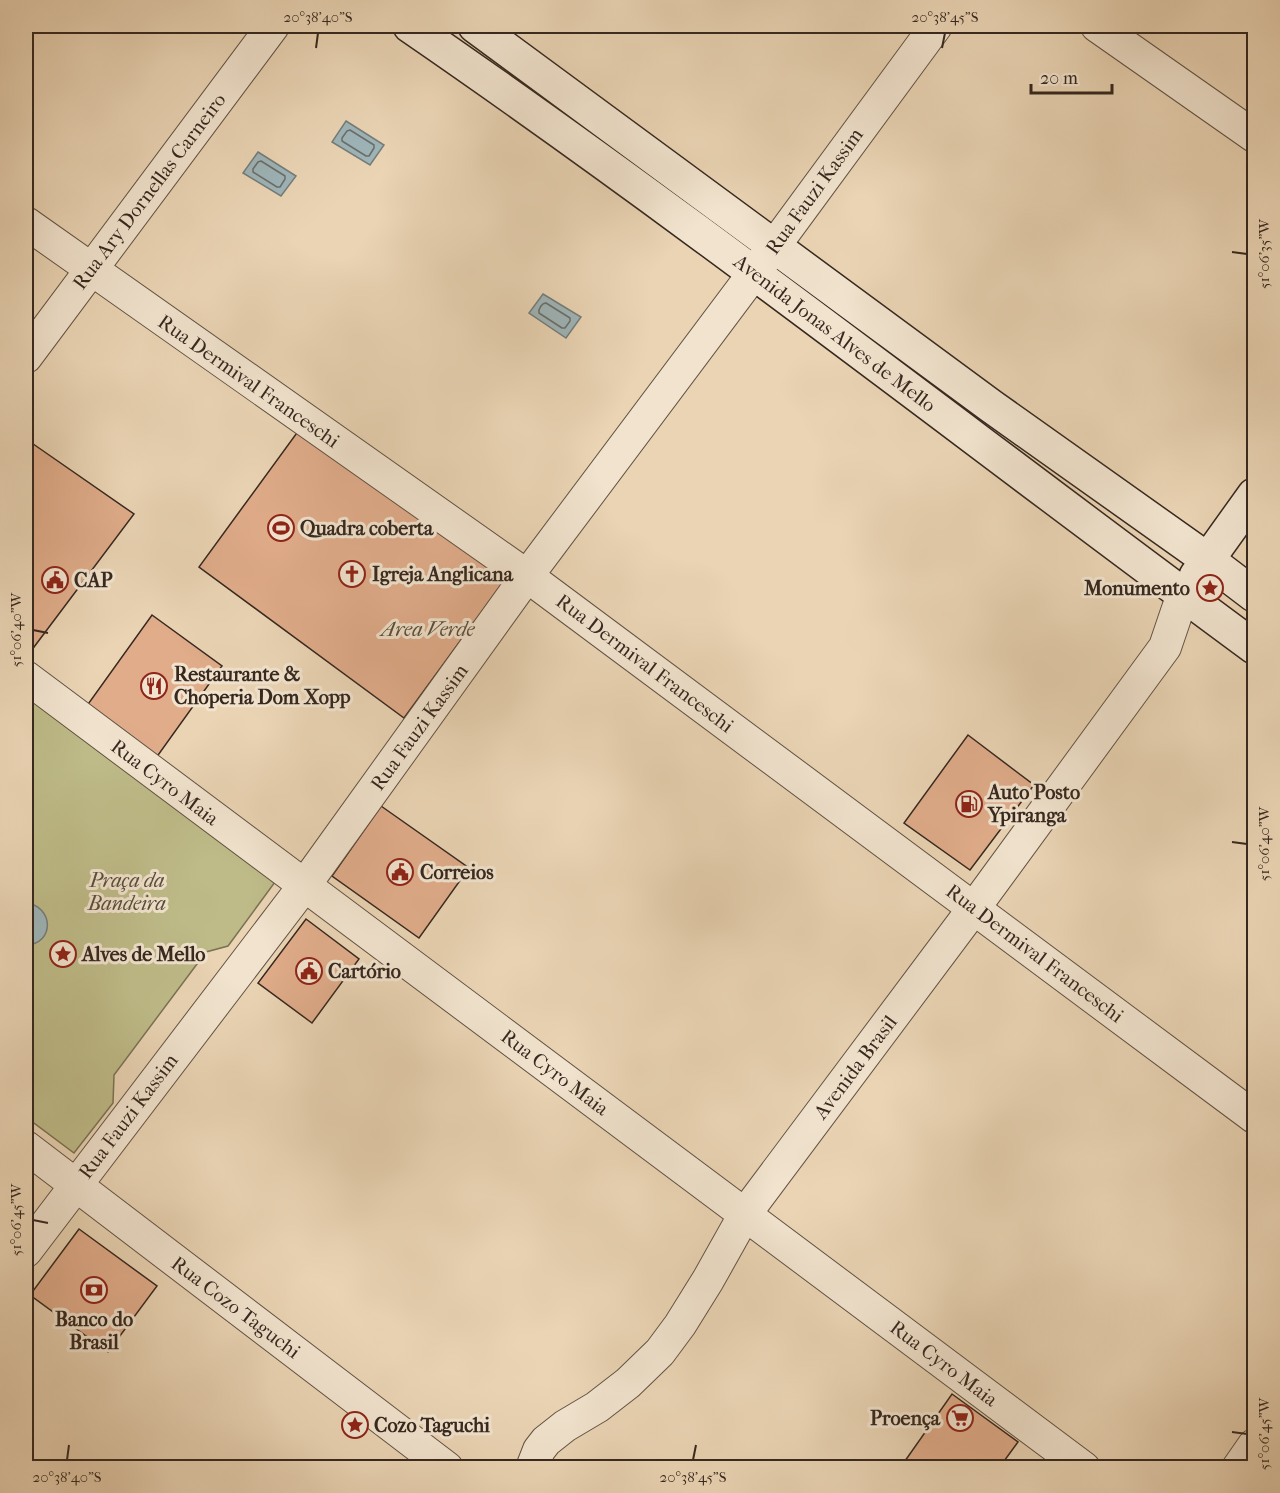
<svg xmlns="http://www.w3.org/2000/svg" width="1280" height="1493" viewBox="0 0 1280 1493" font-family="'IM FELL French Canon',serif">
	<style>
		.green { fill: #bebb88; stroke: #7a7254; stroke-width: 1.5 }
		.water { fill: #9eb5b9; stroke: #747d7b; stroke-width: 1.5 }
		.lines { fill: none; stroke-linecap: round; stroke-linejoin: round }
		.shore { stroke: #6a6e6c; stroke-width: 1.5 }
		.building { fill: #e0ac8a; stroke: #36281f; stroke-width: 1.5 }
		.street-casing { stroke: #635344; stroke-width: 34 }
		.secondary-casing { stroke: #36281f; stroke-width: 36 }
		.street { stroke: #f1e3ce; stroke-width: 32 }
		.secondary { stroke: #f1e3ce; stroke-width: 33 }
		.ticks { fill: none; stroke: #36281f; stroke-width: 2 }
		.labels { text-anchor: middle; stroke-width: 6; stroke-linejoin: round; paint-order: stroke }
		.street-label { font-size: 20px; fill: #36281f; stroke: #f1e3ce }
		.poi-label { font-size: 20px; font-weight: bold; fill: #36281f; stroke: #f1e3ce; text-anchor: start }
		.park-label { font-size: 20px; font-style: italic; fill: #584d39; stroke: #f1e3ce }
		.neatline { fill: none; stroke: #36281f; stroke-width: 2 }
		.ticks-label { font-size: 15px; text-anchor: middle; fill: #36281f }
	</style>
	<rect width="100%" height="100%" fill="#ead4b4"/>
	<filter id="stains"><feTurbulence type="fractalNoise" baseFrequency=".00333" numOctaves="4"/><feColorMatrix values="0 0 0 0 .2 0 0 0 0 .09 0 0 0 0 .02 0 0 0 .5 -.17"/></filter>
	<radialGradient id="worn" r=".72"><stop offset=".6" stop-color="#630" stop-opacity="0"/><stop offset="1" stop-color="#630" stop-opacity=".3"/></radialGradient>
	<!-- green -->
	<polygon class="green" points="26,689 278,878 228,946 206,952 114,1075 113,1103 74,1153 26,1117"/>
	<!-- water -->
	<g class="water">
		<polygon points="346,121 384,145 370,165 332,142"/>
		<polygon points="258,152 296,176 281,196 243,173"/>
		<polygon points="543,294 581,317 566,338 529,313"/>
		<path d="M26,903C54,906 55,944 26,945Z"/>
	</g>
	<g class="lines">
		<!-- shore -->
		<g class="shore">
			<polygon points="350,130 374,145 374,148 369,156 366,156 342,141 342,138 347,131"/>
			<polygon points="261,161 285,176 285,179 280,187 277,187 253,172 253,169 258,162"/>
			<path d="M546,303L570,318V321L565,328H562L539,313C538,309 542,303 546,303Z"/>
		</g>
	</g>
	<!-- building -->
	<g class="building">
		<polygon points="299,430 505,580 404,718 199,567"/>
		<polygon points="26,439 134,514 31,651 26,646"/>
		<polygon points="152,615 222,666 156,758 86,707"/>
		<polygon points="968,735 1034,785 970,870 904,823"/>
		<polygon points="381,806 469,868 419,938 332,876"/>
		<polygon points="306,919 359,959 312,1023 258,983"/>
		<polygon points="79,1229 157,1286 108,1352 30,1295"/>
		<polygon points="952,1394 1018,1442 999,1468 900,1468"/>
	</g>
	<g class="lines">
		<defs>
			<g id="street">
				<polyline points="1097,26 1254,136"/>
				<polyline points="26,223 527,576 1254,1117"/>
				<polyline points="26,357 273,26"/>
				<polyline points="26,677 1084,1468"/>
				<polyline points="26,1147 447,1468"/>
				<polyline points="26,1251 304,886 527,576 775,245 936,26"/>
				<polyline points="532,1468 539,1450 546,1441 565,1426 597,1407 628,1383 660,1352 680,1325 708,1280 745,1214 974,908 1165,647 1183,594"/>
				<polyline points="1238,1468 1254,1445"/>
			</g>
			<g id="secondary">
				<path d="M410,26C698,224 973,440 1254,647"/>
				<polyline points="475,26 991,406 1208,560 1254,595"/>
				<polyline points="1196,576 1254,495"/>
			</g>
		</defs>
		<!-- street casing -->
		<use href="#street" class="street-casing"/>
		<!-- secondary casing -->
		<use href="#secondary" class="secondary-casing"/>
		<!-- street -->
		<use href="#street" class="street"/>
		<!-- secondary -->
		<use href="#secondary" class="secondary"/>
	</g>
	<!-- ticks -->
	<path class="ticks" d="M316,48L318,33M942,48L945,33M1232,252L1247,254M33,630L48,633M1232,842L1247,844M33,1220L48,1223M1232,1432L1247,1434M67,1460L69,1445M693,1460L696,1445"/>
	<!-- icons -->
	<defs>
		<symbol id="stadium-ring" viewBox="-11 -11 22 22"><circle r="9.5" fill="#f1e3ce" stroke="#8f2418" stroke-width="1.5"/><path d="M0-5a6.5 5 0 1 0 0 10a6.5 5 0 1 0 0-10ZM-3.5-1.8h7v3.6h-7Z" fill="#8f2418"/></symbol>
		<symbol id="church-ring" viewBox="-11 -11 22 22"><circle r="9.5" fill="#f1e3ce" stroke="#8f2418" stroke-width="1.5"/><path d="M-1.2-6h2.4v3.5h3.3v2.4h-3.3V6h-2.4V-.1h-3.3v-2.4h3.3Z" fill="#8f2418"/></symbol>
		<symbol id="civic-ring" viewBox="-11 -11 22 22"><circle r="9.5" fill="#f1e3ce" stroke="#8f2418" stroke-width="1.5"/><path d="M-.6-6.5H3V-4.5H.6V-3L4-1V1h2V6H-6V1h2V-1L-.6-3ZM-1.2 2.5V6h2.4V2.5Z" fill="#8f2418"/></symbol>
		<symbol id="sight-ring" viewBox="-11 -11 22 22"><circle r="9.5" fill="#f1e3ce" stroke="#8f2418" stroke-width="1.5"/><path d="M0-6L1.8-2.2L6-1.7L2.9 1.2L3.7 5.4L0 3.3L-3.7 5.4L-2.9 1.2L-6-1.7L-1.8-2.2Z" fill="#8f2418"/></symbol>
		<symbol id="restaurant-ring" viewBox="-11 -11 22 22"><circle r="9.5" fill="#f1e3ce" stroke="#8f2418" stroke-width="1.5"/><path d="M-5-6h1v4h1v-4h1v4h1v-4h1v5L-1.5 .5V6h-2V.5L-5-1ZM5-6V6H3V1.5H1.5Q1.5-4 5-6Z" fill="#8f2418"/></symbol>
		<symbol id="fuel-ring" viewBox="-11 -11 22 22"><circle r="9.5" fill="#f1e3ce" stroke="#8f2418" stroke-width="1.5"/><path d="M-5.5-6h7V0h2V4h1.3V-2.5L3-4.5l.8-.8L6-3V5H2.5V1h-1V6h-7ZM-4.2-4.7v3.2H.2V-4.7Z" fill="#8f2418"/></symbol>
		<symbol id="bank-ring" viewBox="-11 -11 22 22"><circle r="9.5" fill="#f1e3ce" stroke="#8f2418" stroke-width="1.5"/><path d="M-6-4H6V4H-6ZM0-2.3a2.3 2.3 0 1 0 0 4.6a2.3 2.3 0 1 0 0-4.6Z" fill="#8f2418"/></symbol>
		<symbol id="supermarket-ring" viewBox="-11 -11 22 22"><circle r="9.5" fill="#f1e3ce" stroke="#8f2418" stroke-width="1.5"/><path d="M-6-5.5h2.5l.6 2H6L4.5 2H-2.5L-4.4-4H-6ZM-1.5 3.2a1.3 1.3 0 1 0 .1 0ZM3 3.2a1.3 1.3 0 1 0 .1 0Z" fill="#8f2418"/></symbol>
	</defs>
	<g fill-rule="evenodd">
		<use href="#stadium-ring" x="266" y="513" width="30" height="30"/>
		<use href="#church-ring" x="337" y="559" width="30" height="30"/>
		<use href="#civic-ring" x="40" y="565" width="30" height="30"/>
		<use href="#sight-ring" x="1195" y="573" width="30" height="30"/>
		<use href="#restaurant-ring" x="139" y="671" width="30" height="30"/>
		<use href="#fuel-ring" x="954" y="789" width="30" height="30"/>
		<use href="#civic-ring" x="385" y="857" width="30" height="30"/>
		<use href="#sight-ring" x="48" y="939" width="30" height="30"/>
		<use href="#civic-ring" x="294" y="956" width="30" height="30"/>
		<use href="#bank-ring" x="79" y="1275" width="30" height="30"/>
		<use href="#supermarket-ring" x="945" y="1403" width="30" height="30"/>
		<use href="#sight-ring" x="340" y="1410" width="30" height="30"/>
	</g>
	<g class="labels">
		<!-- street labels -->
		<g class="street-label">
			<text transform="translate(149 191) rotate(-53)" y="7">Rua Ary Dornellas Carneiro</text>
			<text transform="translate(814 191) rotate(-54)" y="7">Rua Fauzi Kassim</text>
			<text transform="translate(835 333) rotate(37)" y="7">Avenida Jonas Alves de Mello</text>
			<text transform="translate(249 381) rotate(35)" y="7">Rua Dermival Franceschi</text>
			<text transform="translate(645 663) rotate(37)" y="7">Rua Dermival Franceschi</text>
			<text transform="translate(419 727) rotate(-54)" y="7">Rua Fauzi Kassim</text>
			<text transform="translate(165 782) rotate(37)" y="7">Rua Cyro Maia</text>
			<text transform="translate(1035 953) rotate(37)" y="7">Rua Dermival Franceschi</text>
			<text transform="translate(855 1067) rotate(-53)" y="7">Avenida Brasil</text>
			<text transform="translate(555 1072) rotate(37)" y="7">Rua Cyro Maia</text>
			<text transform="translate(128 1116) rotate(-53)" y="7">Rua Fauzi Kassim</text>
			<text transform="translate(236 1307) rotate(37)" y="7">Rua Cozo Taguchi</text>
			<text transform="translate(944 1363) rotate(37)" y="7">Rua Cyro Maia</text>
		</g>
		<!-- poi labels -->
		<g class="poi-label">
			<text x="300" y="535">Quadra coberta</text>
			<text x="372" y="581">Igreja Anglicana</text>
			<text x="74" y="587">CAP</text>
			<text x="1190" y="595" text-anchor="end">Monumento</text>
			<text x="174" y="681">Restaurante &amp;<tspan x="174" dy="23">Choperia Dom Xopp</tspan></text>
			<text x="988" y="799">Auto Posto<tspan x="988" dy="23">Ypiranga</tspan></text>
			<text x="420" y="879">Correios</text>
			<text x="82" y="961">Alves de Mello</text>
			<text x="328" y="978">Cartório</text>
			<text x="94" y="1326" text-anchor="middle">Banco do<tspan x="94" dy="23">Brasil</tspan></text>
			<text x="940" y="1425" text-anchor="end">Proença</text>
			<text x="374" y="1432">Cozo Taguchi</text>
		</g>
		<!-- park labels -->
		<g class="park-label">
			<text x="428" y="636">Area Verde</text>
			<text x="127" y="887">Praça da<tspan x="127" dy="23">Bandeira</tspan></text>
		</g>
	</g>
	<!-- margin -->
	<rect width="1280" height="1493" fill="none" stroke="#ead4b4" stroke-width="66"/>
	<!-- scale -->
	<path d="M1031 84v9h81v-9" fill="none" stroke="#36281f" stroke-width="3"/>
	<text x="1040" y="84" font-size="18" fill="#36281f" stroke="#f1e3ce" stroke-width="4.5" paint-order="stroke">20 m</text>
	<rect x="33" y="33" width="1214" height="1427" class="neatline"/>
	<g class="ticks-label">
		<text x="318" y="22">20°38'40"S</text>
		<text x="945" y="22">20°38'45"S</text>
		<text transform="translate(1264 254) rotate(-90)" y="5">51°06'35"W</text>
		<text transform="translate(16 630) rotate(-90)" y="5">51°06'40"W</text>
		<text transform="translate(1264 844) rotate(-90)" y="5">51°06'40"W</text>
		<text transform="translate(16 1220) rotate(-90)" y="5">51°06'45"W</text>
		<text transform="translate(1264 1434) rotate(-90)" y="5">51°06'45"W</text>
		<text x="67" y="1482">20°38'40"S</text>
		<text x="693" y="1482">20°38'45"S</text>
	</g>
	<rect width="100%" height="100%" filter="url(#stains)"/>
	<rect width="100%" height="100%" fill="url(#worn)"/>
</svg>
